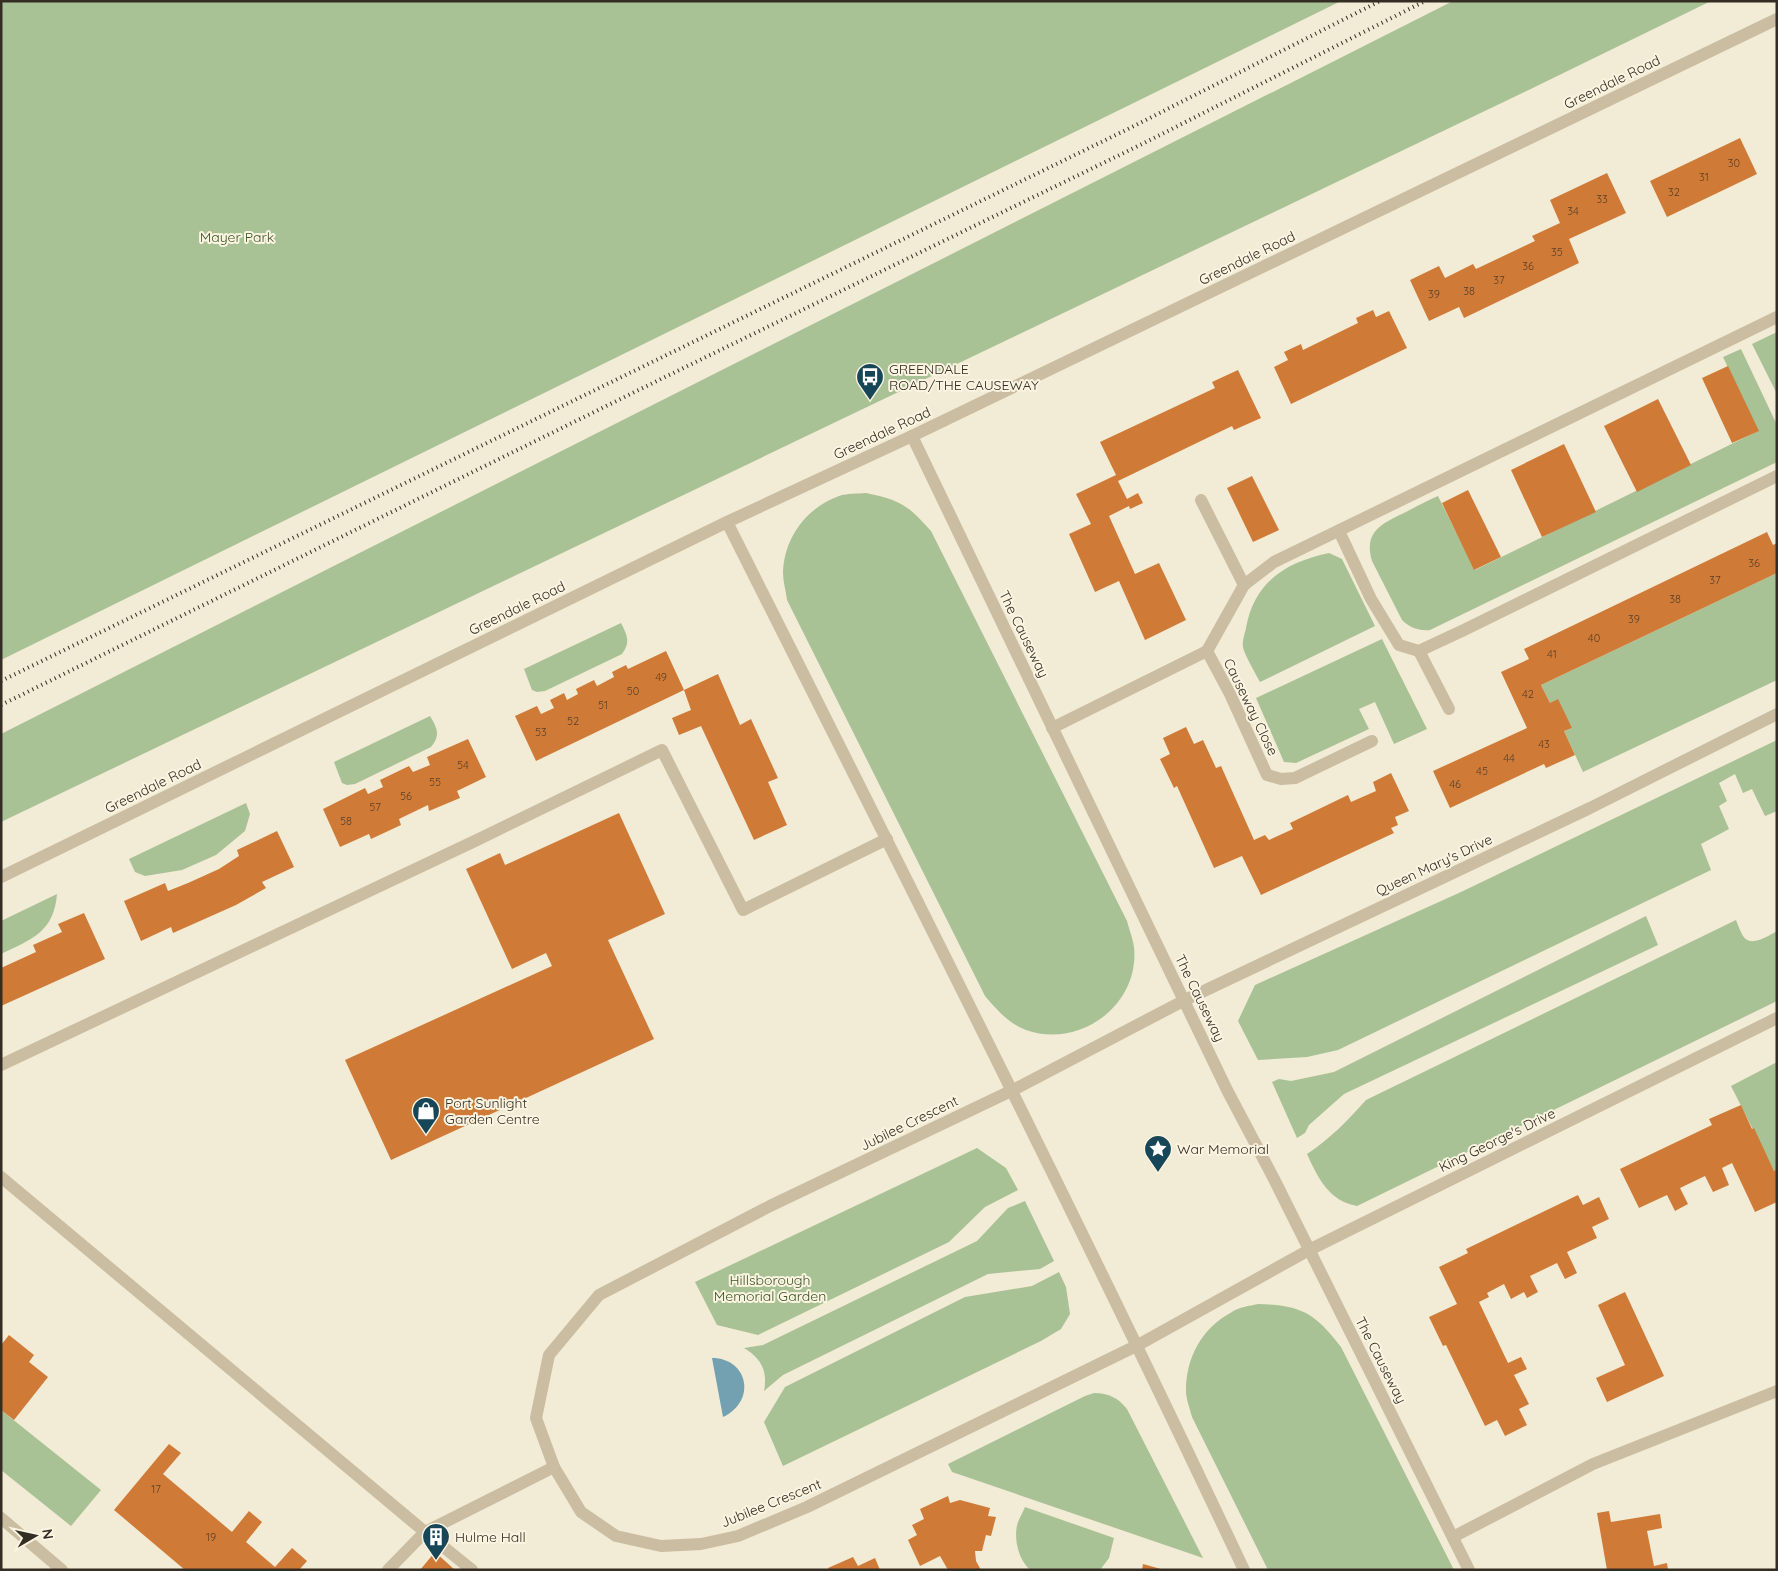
<svg xmlns="http://www.w3.org/2000/svg" width="1778" height="1571" viewBox="0 0 1778 1571" font-family="Quicksand,sans-serif">
	<style>
		.green { fill: #a9c295 }
		.water { fill: #73a1b1 }
		.building { fill: #cf7b37 }
		.lines { fill: none; stroke-linecap: round; stroke-linejoin: round }
		.lane { stroke: #cbbda1; stroke-width: 12 }
		.street { stroke: #cbbda1; stroke-width: 12 }
		.rail { stroke: #342d24; stroke-width: 4; stroke-dasharray: 1 4; stroke-linecap: butt }
		.labels { text-anchor: middle; stroke-width: 4; stroke-linejoin: round; paint-order: stroke }
		.number-label { font-size: 11px; fill: #5b4029 }
		.street-label { font-size: 14px; fill: #342d24; stroke: #faf4e1 }
		.park-label { font-size: 14px; fill: #3a5426; stroke: #faf4e1 }
		.poi-label { font-size: 14px; fill: #342d24; stroke: #faf4e1; text-anchor: start }
	</style>
	<rect width="100%" height="100%" fill="#f2ebd5"/>
	<!-- green -->
	<g class="green">
		<polygon points="1,1 1341,1 1,660"/>
		<polygon points="1453,1 1711,1 1514,97 1,822 1,734"/>
		<polygon points="1777,332 1777,394 1752,344"/>
		<path d="M1741,349L1777,425V462L1430,630C1419,631 1410,628 1402,620L1372,561C1363,531 1383,523 1406,512C1417,506 1427,501 1438,496L1475,570L1758,431L1723,357Z"/>
		<path d="M866,493C900,500 908,505 931,531L1127,921C1129,929 1133,939 1134,947C1140,1005 1080,1049 1026,1030C1008,1023 997,1010 985,996L787,600C786,591 783,582 783,573C784,538 806,508 839,496C847,493 858,494 866,493Z"/>
		<path d="M1329,553L1342,559L1375,626L1260,682C1256,674 1244,654 1243,647C1242,641 1245,633 1246,628C1254,582 1286,562 1329,553Z"/>
		<polygon points="1777,573 1777,680 1583,772 1564,731 1572,728 1550,703 1541,685"/>
		<path d="M621,623C627,635 631,642 622,654L545,691L537,692L532,690L524,669Z"/>
		<polygon points="1382,639 1427,729 1394,744 1375,702 1359,709 1369,729 1296,763 1284,762 1256,698"/>
		<path d="M430,716C437,728 441,735 431,747L355,784L347,785L342,783L334,762Z"/>
		<polygon points="1777,740 1777,811 1765,816 1752,789 1743,793 1735,774 1719,783 1727,801 1719,806 1729,829 1701,844 1711,870 1338,1050 1307,1057 1258,1060 1238,1021 1255,985 1461,892"/>
		<polygon points="246,803 250,814 245,831 216,855 182,870 145,876 135,872 129,859"/>
		<path d="M57,894C54,932 32,939 1,954V921Z"/>
		<polygon points="1646,916 1658,945 1344,1094 1309,1125 1305,1133 1297,1138 1272,1082 1279,1079 1291,1081 1334,1072"/>
		<path d="M1736,920C1738,925 1740,931 1743,936C1751,948 1768,936 1777,931V1001L1357,1206C1329,1201 1318,1178 1307,1154C1330,1139 1348,1120 1366,1100Z"/>
		<polygon points="1777,1062 1777,1169 1774,1171 1731,1086"/>
		<polygon points="977,1148 1006,1168 1018,1190 985,1207 949,1242 758,1335 717,1325 695,1282"/>
		<path d="M1025,1201L1054,1261L1040,1269L988,1274L783,1375L764,1391C768,1371 761,1358 744,1348L763,1345L977,1241L1008,1208Z"/>
		<polygon points="1059,1272 1066,1287 1070,1314 1061,1329 1041,1341 783,1466 764,1422 785,1387 965,1297 1032,1286"/>
		<path d="M1258,1304C1301,1305 1315,1313 1341,1347L1454,1570H1268L1192,1417C1190,1409 1186,1399 1186,1391C1186,1357 1202,1328 1232,1312C1239,1307 1249,1306 1258,1304Z"/>
		<path d="M1094,1393C1109,1393 1118,1398 1127,1409L1203,1558L952,1472L948,1464L1085,1396Z"/>
		<polygon points="1,1410 101,1490 71,1526 1,1470"/>
		<path d="M1025,1507L1114,1538L1109,1558L1100,1570H1030C1018,1559 1013,1537 1018,1522C1020,1517 1023,1512 1025,1507Z"/>
	</g>
	<!-- water -->
	<path class="water" d="M712,1358C748,1358 757,1401 723,1417Z"/>
	<!-- building -->
	<g class="building">
		<polygon points="1740,138 1757,174 1667,217 1650,181"/>
		<polygon points="1607,173 1626,213 1569,239 1579,263 1464,318 1459,307 1429,321 1410,280 1439,266 1445,278 1473,264 1476,269 1535,241 1532,236 1560,223 1550,200"/>
		<polygon points="1373,310 1376,317 1389,311 1407,348 1291,404 1274,367 1288,360 1284,352 1301,344 1303,350 1358,323 1356,318"/>
		<polygon points="1728,366 1759,431 1732,443 1702,378"/>
		<polygon points="1238,370 1261,418 1234,430 1232,426 1118,481 1127,499 1138,493 1143,503 1130,509 1129,506 1109,516 1135,574 1159,563 1186,620 1145,640 1119,581 1095,592 1069,534 1091,524 1076,494 1116,475 1100,442 1215,388 1212,382"/>
		<polygon points="1658,399 1691,465 1637,492 1604,426"/>
		<polygon points="1564,444 1596,512 1542,537 1511,470"/>
		<polygon points="1252,476 1279,530 1253,542 1227,488"/>
		<polygon points="1468,490 1501,557 1474,570 1442,503"/>
		<polygon points="1767,532 1773,545 1777,543 1777,573 1541,685 1550,703 1558,699 1572,728 1564,731 1575,755 1546,768 1544,764 1450,808 1433,771 1527,728 1501,672 1529,659 1524,649"/>
		<polygon points="666,651 684,690 536,761 515,716 537,706 541,714 554,708 550,700 564,693 567,700 578,694 576,689 594,680 597,686 614,677 612,672 626,665 628,669"/>
		<polygon points="718,674 740,725 751,719 778,778 768,782 787,825 754,840 701,726 679,735 672,718 691,710 684,690"/>
		<polygon points="1186,727 1194,744 1203,740 1216,768 1221,766 1254,840 1265,835 1269,840 1293,829 1290,823 1348,795 1351,802 1376,791 1373,782 1391,773 1409,811 1395,817 1398,825 1391,828 1394,833 1261,895 1242,856 1214,868 1177,786 1174,788 1160,759 1170,754 1163,738"/>
		<polygon points="468,739 486,777 457,791 460,798 429,811 428,805 399,819 401,825 371,839 369,834 340,847 323,809 365,788 368,794 383,787 380,780 409,766 413,772 430,765 427,757"/>
		<polygon points="619,813 665,914 608,940 654,1039 391,1160 345,1060 552,966 546,953 512,969 466,869 500,853 505,865"/>
		<polygon points="277,831 294,867 262,882 266,888 236,905 173,933 171,927 141,941 124,901 165,883 168,891 188,883 219,869 239,856 237,850"/>
		<polygon points="84,913 105,959 1,1006 1,968 36,952 33,945 62,932 58,924"/>
		<polygon points="1741,1105 1752,1129 1754,1128 1774,1171 1777,1169 1777,1202 1755,1212 1732,1163 1722,1168 1729,1185 1713,1192 1705,1176 1680,1188 1688,1204 1675,1211 1667,1195 1639,1208 1620,1169 1712,1125 1709,1119"/>
		<polygon points="1578,1195 1583,1205 1599,1197 1609,1219 1592,1227 1597,1238 1567,1252 1577,1273 1565,1279 1557,1263 1530,1276 1538,1292 1527,1298 1524,1292 1511,1299 1504,1284 1487,1293 1489,1297 1479,1302 1508,1363 1521,1357 1527,1369 1514,1375 1529,1404 1519,1409 1527,1425 1505,1436 1497,1420 1485,1426 1446,1345 1443,1346 1429,1317 1457,1304 1439,1267 1468,1253 1466,1249"/>
		<polygon points="1625,1292 1664,1376 1607,1402 1596,1378 1625,1365 1598,1305"/>
		<polygon points="9,1335 34,1355 29,1362 48,1377 14,1420 1,1410 1,1345"/>
		<polygon points="169,1444 181,1453 163,1474 232,1532 249,1511 262,1522 246,1542 275,1567 292,1548 307,1561 299,1570 185,1570 114,1510"/>
		<polygon points="948,1496 950,1503 960,1500 990,1508 988,1516 996,1517 991,1536 986,1535 982,1551 975,1551 976,1561 981,1570 948,1570 940,1556 920,1566 908,1540 917,1535 912,1525 924,1519 920,1509"/>
		<polygon points="1609,1511 1611,1522 1660,1514 1662,1528 1647,1531 1654,1566 1667,1563 1668,1570 1607,1570 1597,1513"/>
		<polygon points="435,1552 455,1570 420,1570"/>
		<polygon points="853,1557 858,1566 875,1558 880,1570 829,1570 828,1568"/>
		<polygon points="1143,1564 1161,1569 1161,1570 1142,1570"/>
	</g>
	<g class="lines">
		<!-- lane -->
		<g class="lane">
			<polyline points="1201,500 1244,585"/>
			<polyline points="1339,531 1371,599 1399,645 1419,651 1464,630 1777,476"/>
			<polyline points="1207,651 1244,585 1274,562 1777,317"/>
			<polyline points="1419,651 1449,709"/>
			<polyline points="1,1065 477,840 662,750 743,910 887,839"/>
			<polyline points="1,1177 425,1532 472,1570"/>
			<polyline points="1453,1537 1593,1464 1777,1391"/>
		</g>
		<!-- street -->
		<g class="street">
			<polyline points="912,436 1227,1090 1274,1179 1469,1570"/>
			<path d="M727,522C902,870 1078,1218 1244,1570"/>
			<polyline points="1777,714 1590,808 1185,1000 1013,1090 770,1206 599,1295 549,1355 536,1418 554,1467 581,1512 616,1536 661,1546 701,1544 738,1536 807,1507 1138,1345 1309,1250 1777,1018"/>
			<polyline points="1052,728 1207,651 1230,694 1267,775 1281,779 1295,778 1372,741"/>
			<polyline points="1,877 727,522 912,436 1777,19"/>
			<polyline points="1,1518 62,1570"/>
			<polyline points="388,1570 425,1532 554,1467"/>
		</g>
		<!-- rail -->
		<g class="rail">
			<polyline points="1,681 1132,127 1380,1"/>
			<polyline points="1,705 663,378 1140,145 1425,1"/>
		</g>
	</g>
	<!-- icons -->
	<defs>
		<symbol id="bus-pin" viewBox="-11 -11 22 30"><path d="M0 17L-7.5 6A9.5 9.5 0 1 1 7.5 6Z" fill="#174658" stroke="#faf4e1"/><path d="M-5-6H5V4H4V6H2V4H-2V6H-4V4H-5ZM-3.5-4V0h7V-4ZM-3.5 1.2v1.5H-2V1.2ZM2 1.2v1.5H3.5V1.2Z" fill="#fff"/></symbol>
		<symbol id="shop-pin" viewBox="-11 -11 22 30"><path d="M0 17L-7.5 6A9.5 9.5 0 1 1 7.5 6Z" fill="#174658" stroke="#faf4e1"/><path d="M-5-2.5h2.3a2.7 3.5 0 0 1 5.4 0H5L5.5 6h-11ZM-1.5-2.5h3a1.5 2.3 0 0 0-3 0Z" fill="#fff"/></symbol>
		<symbol id="sight-pin" viewBox="-11 -11 22 30"><path d="M0 17L-7.5 6A9.5 9.5 0 1 1 7.5 6Z" fill="#174658" stroke="#faf4e1"/><path d="M0-6L1.8-2.2L6-1.7L2.9 1.2L3.7 5.4L0 3.3L-3.7 5.4L-2.9 1.2L-6-1.7L-1.8-2.2Z" fill="#fff"/></symbol>
		<symbol id="building-pin" viewBox="-11 -11 22 30"><path d="M0 17L-7.5 6A9.5 9.5 0 1 1 7.5 6Z" fill="#174658" stroke="#faf4e1"/><path d="M-4-6H4V6H1V3H-1V6H-4ZM-2.5-4.3h1.7v1.8h-1.7ZM.8-4.3h1.7v1.8H.8ZM-2.5-1h1.7V.8h-1.7ZM.8-1h1.7V.8H.8Z" fill="#fff"/></symbol>
	</defs>
	<g fill-rule="evenodd">
		<use href="#bus-pin" x="854" y="361" width="32" height="43"/>
		<use href="#shop-pin" x="410" y="1095" width="32" height="43"/>
		<use href="#sight-pin" x="1142" y="1133" width="32" height="43"/>
		<use href="#building-pin" x="420" y="1521" width="32" height="43"/>
	</g>
	<g class="labels">
		<!-- number labels -->
		<g class="number-label">
			<text x="1734" y="167">30</text>
			<text x="1704" y="181">31</text>
			<text x="1674" y="196">32</text>
			<text x="1602" y="203">33</text>
			<text x="1573" y="215">34</text>
			<text x="1557" y="256">35</text>
			<text x="1528" y="270">36</text>
			<text x="1499" y="284">37</text>
			<text x="1469" y="295">38</text>
			<text x="1434" y="298">39</text>
			<text x="1754" y="567">36</text>
			<text x="1715" y="584">37</text>
			<text x="1675" y="603">38</text>
			<text x="1634" y="623">39</text>
			<text x="1594" y="642">40</text>
			<text x="1552" y="658">41</text>
			<text x="661" y="681">49</text>
			<text x="633" y="695">50</text>
			<text x="1528" y="698">42</text>
			<text x="603" y="709">51</text>
			<text x="573" y="725">52</text>
			<text x="541" y="736">53</text>
			<text x="1544" y="748">43</text>
			<text x="1509" y="762">44</text>
			<text x="463" y="769">54</text>
			<text x="1482" y="775">45</text>
			<text x="435" y="786">55</text>
			<text x="1455" y="788">46</text>
			<text x="406" y="800">56</text>
			<text x="375" y="811">57</text>
			<text x="346" y="825">58</text>
			<text x="156" y="1493">17</text>
			<text x="211" y="1541">19</text>
		</g>
		<!-- street labels -->
		<g class="street-label">
			<text transform="translate(1612 82) rotate(-26)" y="5">Greendale Road</text>
			<text transform="translate(1247 258) rotate(-26)" y="5">Greendale Road</text>
			<text transform="translate(882 433) rotate(-25)" y="5">Greendale Road</text>
			<text transform="translate(517 608) rotate(-26)" y="5">Greendale Road</text>
			<text transform="translate(1024 634) rotate(64)" y="5">The Causeway</text>
			<text transform="translate(1251 707) rotate(64)" y="5">Causeway Close</text>
			<text transform="translate(153 786) rotate(-26)" y="5">Greendale Road</text>
			<text transform="translate(1434 865) rotate(-25)" y="5">Queen Mary's Drive</text>
			<text transform="translate(1200 998) rotate(64)" y="5">The Causeway</text>
			<text transform="translate(909 1123) rotate(-26)" y="5">Jubilee Crescent</text>
			<text transform="translate(1497 1140) rotate(-26)" y="5">King George's Drive</text>
			<text transform="translate(1381 1360) rotate(63)" y="5">The Causeway</text>
			<text transform="translate(771 1503) rotate(-22)" y="5">Jubilee Crescent</text>
		</g>
		<!-- park labels -->
		<g class="park-label">
			<text x="237" y="242">Mayer Park</text>
			<text x="770" y="1285">Hillsborough<tspan x="770" dy="16">Memorial Garden</tspan></text>
		</g>
		<!-- poi labels -->
		<g class="poi-label">
			<text x="889" y="374">GREENDALE<tspan x="889" dy="16">ROAD/THE CAUSEWAY</tspan></text>
			<text x="445" y="1108">Port Sunlight<tspan x="445" dy="16">Garden Centre</tspan></text>
			<text x="1177" y="1154">War Memorial</text>
			<text x="455" y="1542">Hulme Hall</text>
		</g>
	</g>
	<!-- border -->
	<rect width="1778" height="1571" fill="none" stroke="#342d24" stroke-width="5"/>
	<!-- north arrow -->
	<g transform="translate(35 1536) rotate(81)" stroke="#faf4e1" stroke-width="4" paint-order="stroke">
	<path d="M0-4L9 19L0 12L-9 19Z" fill="#342d24"/>
	<text y="-8" font-size="14" font-weight="bold" text-anchor="middle" fill="#342d24">N</text>
	</g>
</svg>
